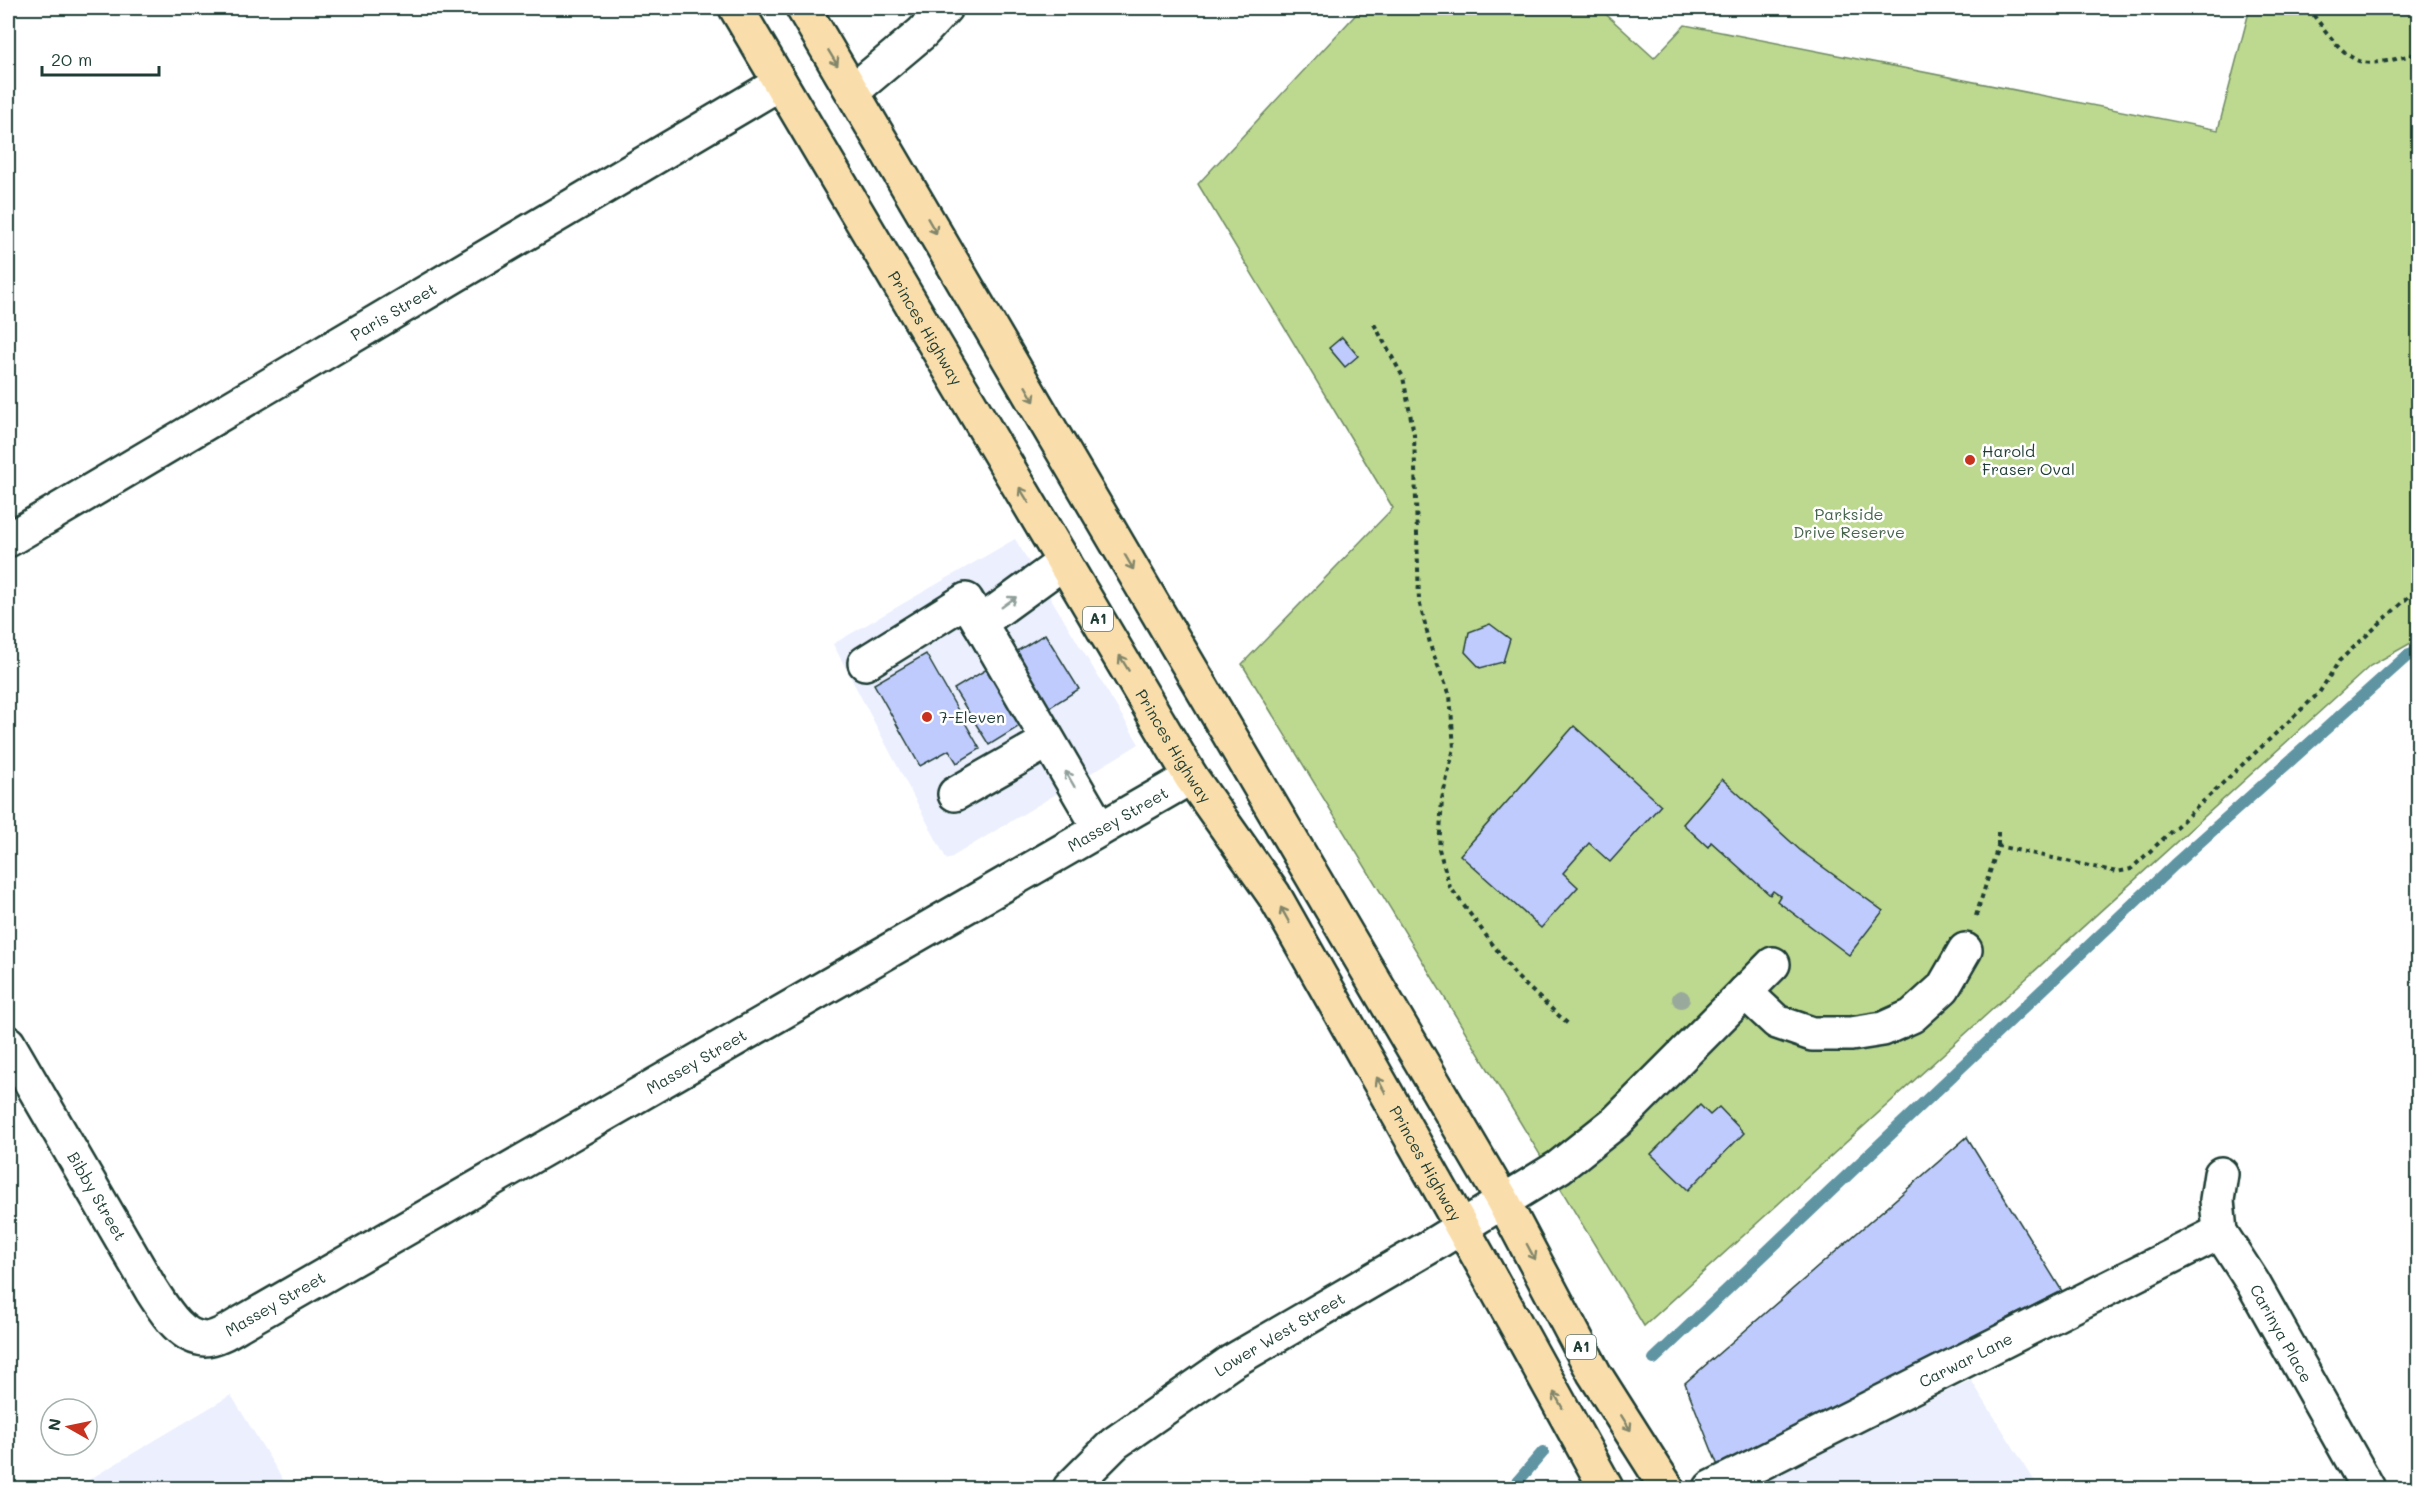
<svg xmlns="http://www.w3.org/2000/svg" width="2426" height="1496" viewBox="0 0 2426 1496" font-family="Mali,sans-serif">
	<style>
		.built { fill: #eceffe }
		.green { fill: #bdd88f; stroke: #6e8a62; stroke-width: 1.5 }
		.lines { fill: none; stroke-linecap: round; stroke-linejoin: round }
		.stream { stroke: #5f94a2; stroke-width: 12 }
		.building { fill: #c0cbfd; stroke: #1f3d34; stroke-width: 1.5 }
		.minor-casing { stroke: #1f3d34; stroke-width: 38 }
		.highway-casing { stroke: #1f3d34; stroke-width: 38 }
		.path { stroke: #1f3d34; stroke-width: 4; stroke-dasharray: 4.5 4.5; stroke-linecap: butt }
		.minor { stroke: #fff; stroke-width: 33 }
		.highway { stroke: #f9deab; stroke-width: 33 }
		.tree { fill: #99aa9c }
		.oneway { stroke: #81856a }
		.oneway2 { stroke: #8f9e9a }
		.poi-dot { fill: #c8321e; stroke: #fff; stroke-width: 2 }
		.labels { text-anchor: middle; stroke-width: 5; stroke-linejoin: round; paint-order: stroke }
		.shield { fill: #fff; stroke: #627771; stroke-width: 1.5 }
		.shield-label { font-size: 15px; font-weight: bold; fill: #1f3d34 }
		.street-label { font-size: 16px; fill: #1f3d34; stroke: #fff }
		.poi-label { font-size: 16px; fill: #1f3d34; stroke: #fff; text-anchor: start }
		.park-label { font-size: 16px; fill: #46644b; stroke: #fff }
	</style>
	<rect width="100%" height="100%" fill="#fff"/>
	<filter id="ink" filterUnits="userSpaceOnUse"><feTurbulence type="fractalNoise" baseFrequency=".0167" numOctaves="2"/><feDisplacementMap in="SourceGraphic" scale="12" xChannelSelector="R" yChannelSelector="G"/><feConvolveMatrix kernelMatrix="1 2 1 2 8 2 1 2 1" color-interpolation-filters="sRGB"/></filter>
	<g filter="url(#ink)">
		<!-- built -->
		<g class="built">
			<polygon points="1015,539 1139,744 947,860 833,644"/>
			<polygon points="1971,1380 2039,1488 1745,1488"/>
			<polygon points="231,1395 288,1488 75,1488"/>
		</g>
		<!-- green -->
		<polygon class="green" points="1362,8 1599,8 1654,58 1685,25 2218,130 2250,8 2418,8 2418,639 2370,666 1644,1326 1242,664 1393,508 1198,184"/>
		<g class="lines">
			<!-- stream -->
			<g class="stream">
				<polyline points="1654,1359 2174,865 2407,656 2418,652"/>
				<polyline points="1512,1488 1543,1452"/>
			</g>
		</g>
		<!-- building -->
		<g class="building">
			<polygon points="1342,337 1358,356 1345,367 1329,348"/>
			<polygon points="1490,624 1510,639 1503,662 1480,668 1465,652 1469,632"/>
			<polygon points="1045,634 1079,689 989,745 954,689"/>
			<polygon points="926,654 980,749 957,763 949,750 920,766 874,684"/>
			<polygon points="1574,726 1661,805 1610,862 1589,843 1563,873 1578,887 1541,928 1460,855"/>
			<polygon points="1722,779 1801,851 1883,911 1849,955 1777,901 1780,896 1773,891 1770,895 1711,842 1708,847 1683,824"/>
			<polygon points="1700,1105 1710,1115 1719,1107 1744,1133 1688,1190 1651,1154"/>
			<polygon points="1967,1137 2062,1291 1718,1466 1685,1383"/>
		</g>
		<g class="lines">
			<defs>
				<g id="minor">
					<polyline points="853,91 922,33 945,8"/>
					<path id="s1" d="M8,540L780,83"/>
					<polyline points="1064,562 980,623 1100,829"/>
					<polyline points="865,663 966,600 980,623"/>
					<polyline points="955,794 1048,741"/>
					<polyline points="1745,992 1777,1022 1812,1034 1851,1034 1883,1029 1912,1016 1943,988 1965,950"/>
					<path id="s2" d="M8,1043L152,1291C164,1309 180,1338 205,1339C216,1339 230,1330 240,1324L1191,777"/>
					<path id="s3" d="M2221,1174L2217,1200L2220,1232L2253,1283L2368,1488"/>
					<path id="s4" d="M1070,1488L1115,1443L1231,1362L1429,1247L1559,1167L1617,1121L1773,964"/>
					<path id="s5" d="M1711,1488L2220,1232"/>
				</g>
				<g id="highway">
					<path id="s6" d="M736,8L1191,777L1274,895L1486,1270L1606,1488"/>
					<polyline points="803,8 1503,1201 1594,1373 1667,1488"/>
				</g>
			</defs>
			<!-- minor casing -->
			<use href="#minor" class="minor-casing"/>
			<!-- highway casing -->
			<use href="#highway" class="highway-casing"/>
			<!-- path -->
			<g class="path">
				<path d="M2308,8C2321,24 2342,58 2363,62C2378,65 2404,57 2418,53"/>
				<polyline points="1374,324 1403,377 1414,434 1419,601 1432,651 1450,695 1454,748 1442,799 1439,849 1450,887 1517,977 1568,1024"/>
				<polyline points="1998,832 1998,846"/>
				<polyline points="1976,916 1998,846 2117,872 2131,869 2319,693 2339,661 2418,588"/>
			</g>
			<!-- minor -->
			<use href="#minor" class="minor"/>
			<!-- highway -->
			<use href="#highway" class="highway"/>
		</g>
		<!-- trees -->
		<circle class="tree" cx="1681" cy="999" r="9"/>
		<!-- one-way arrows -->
		<defs><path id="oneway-shaft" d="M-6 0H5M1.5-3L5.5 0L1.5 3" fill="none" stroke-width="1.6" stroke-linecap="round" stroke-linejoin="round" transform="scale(1.5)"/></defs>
		<g class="oneway">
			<use href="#oneway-shaft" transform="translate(833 58) rotate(59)"/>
			<use href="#oneway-shaft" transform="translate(932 226) rotate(60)"/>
			<use href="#oneway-shaft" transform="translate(1030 394) rotate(60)"/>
			<use href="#oneway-shaft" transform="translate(1024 495) rotate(-121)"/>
			<use href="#oneway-shaft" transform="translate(1129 562) rotate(60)"/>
			<use href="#oneway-shaft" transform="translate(1124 663) rotate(-121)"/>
			<use href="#oneway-shaft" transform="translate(1285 915) rotate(-119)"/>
			<use href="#oneway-shaft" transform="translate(1381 1085) rotate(-119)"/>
			<use href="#oneway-shaft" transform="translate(1531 1252) rotate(62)"/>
			<use href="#oneway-shaft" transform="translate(1558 1400) rotate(-119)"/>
			<use href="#oneway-shaft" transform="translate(1626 1423) rotate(58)"/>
		</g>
		<g class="oneway2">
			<use href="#oneway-shaft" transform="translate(1009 602) rotate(-36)"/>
			<use href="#oneway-shaft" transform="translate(1070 779) rotate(-120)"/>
		</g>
	</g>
	<!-- markers -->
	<g class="poi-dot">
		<circle cx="1970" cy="460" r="6"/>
		<circle cx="927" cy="717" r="6"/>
	</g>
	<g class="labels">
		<!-- shield labels -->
		<g class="shield">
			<rect x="1083" y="607" width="30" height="24" rx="4.5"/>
			<rect x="1566" y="1335" width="30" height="24" rx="4.5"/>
		</g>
		<g class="shield-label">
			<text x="1098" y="624">A1</text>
			<text x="1581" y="1352">A1</text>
		</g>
		<!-- street labels -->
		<g class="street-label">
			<text dy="6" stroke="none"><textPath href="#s1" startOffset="448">Paris Street</textPath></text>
			<text dy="6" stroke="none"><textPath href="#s6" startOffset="372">Princes Highway</textPath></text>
			<text dy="6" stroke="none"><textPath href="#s6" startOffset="858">Princes Highway</textPath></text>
			<text dy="6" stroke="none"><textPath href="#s2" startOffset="1412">Massey Street</textPath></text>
			<text dy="6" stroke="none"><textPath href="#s2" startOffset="926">Massey Street</textPath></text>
			<text dy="6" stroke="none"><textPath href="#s6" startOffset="1346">Princes Highway</textPath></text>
			<text dy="6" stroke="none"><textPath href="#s2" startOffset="177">Bibby Street</textPath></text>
			<text dy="6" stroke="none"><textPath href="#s2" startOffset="440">Massey Street</textPath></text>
			<text dy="6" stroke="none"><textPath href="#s3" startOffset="177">Carinya Place</textPath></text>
			<text dy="6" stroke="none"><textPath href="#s4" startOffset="261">Lower West Street</textPath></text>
			<text dy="6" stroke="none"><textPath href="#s5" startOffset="285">Carwar Lane</textPath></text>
		</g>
		<!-- poi labels -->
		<g class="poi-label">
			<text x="1982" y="457">Harold<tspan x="1982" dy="18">Fraser Oval</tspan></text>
			<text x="939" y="723">7-Eleven</text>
		</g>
		<!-- park labels -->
		<g class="park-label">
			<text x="1849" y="520">Parkside<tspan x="1849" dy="18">Drive Reserve</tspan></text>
		</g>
	</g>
	<!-- margin -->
	<rect width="2426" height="1496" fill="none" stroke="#fff" stroke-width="30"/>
	<rect x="15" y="15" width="2396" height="1466" fill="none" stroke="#1f3d34" stroke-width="2" filter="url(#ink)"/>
	<!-- north arrow -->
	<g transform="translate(69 1427) rotate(279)"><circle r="28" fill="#ffffff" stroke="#a5b1ae" stroke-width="1.5"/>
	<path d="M0-4.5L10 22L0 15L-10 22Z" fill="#c8321e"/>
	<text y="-9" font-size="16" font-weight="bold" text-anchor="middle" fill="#1f3d34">N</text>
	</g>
	<!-- scale -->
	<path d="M42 66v9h117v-9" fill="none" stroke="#1f3d34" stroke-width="3"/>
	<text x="51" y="66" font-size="18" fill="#1f3d34" stroke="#ffffff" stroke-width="4.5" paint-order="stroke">20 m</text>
</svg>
